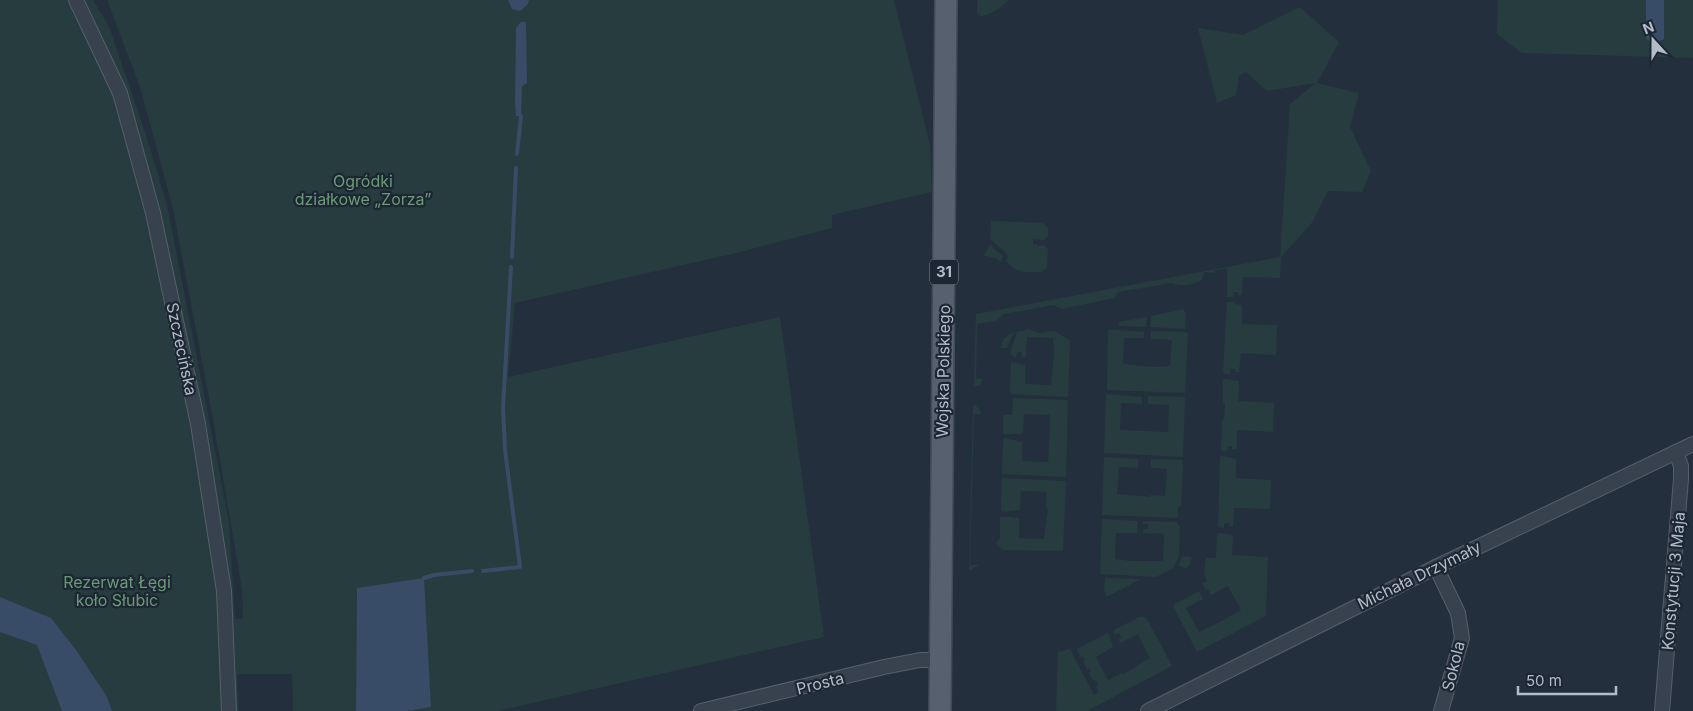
<svg xmlns="http://www.w3.org/2000/svg" width="1693" height="711" viewBox="0 0 1693 711" font-family="Inter,sans-serif">
	<style>
		.green { fill: #263c3f }
		.water { fill: #394c67 }
		.lines { fill: none; stroke-linecap: round; stroke-linejoin: round }
		.stream { stroke: #394c67; stroke-width: 4 }
		.minor-casing { stroke: #565f6c; stroke-width: 16 }
		.primary-casing { stroke: #414a57; stroke-width: 24 }
		.minor { stroke: #38414e; stroke-width: 14 }
		.primary { stroke: #56606e; stroke-width: 21 }
		.labels { text-anchor: middle; stroke-width: 4.5; stroke-linejoin: round; paint-order: stroke }
		.shield { fill: #1d2633; stroke: #878f9c; stroke-width: 1 }
		.shield-label { font-size: 15px; font-weight: bold; fill: #b4bcc9 }
		.park-label { font-size: 16px; fill: #6b9a76; stroke: #1d2633 }
		.street-label { font-size: 16px; fill: #b4bcc9; stroke: #1d2633 }
	</style>
	<rect width="100%" height="100%" fill="#242f3e"/>
	<!-- green -->
	<g class="green">
		<polygon points="0,0 93,0 109,26 146,135 167,205 229,522 235,619 243,618 242,589 213,419 173,209 140,87 107,0 894,0 930,145 932,192 832,215 832,228 736,253 515,303 508,377 780,317 824,637 497,711 407,711 430,707 357,588 356,711 293,711 292,674 237,674 239,711 0,711"/>
		<path d="M977,0H1008C1001,10 991,13 980,17L977,13Z"/>
		<polygon points="1498,0 1693,0 1693,58 1522,53 1497,34"/>
		<path d="M1300,7L1339,42L1317,83L1359,93L1350,127L1371,171L1362,192L1328,191L1311,224L1281,257L1280,278L1243,277L1242,295H1238V292H1234L1233,297H1227V268L1215,270V273L1204,272L1202,280C1193,285 1181,287 1171,283L1118,292L1114,298L1062,309L1054,305L1003,314L996,321L977,324L976,378L983,379L980,385L974,387L976,314L1280,257L1290,104L1316,83L1267,91L1246,72L1239,76L1236,95L1217,103L1198,28L1243,35Z"/>
		<path d="M991,221L1043,223L1048,228V236L1044,240L1033,239V244H1037L1038,246L1043,245L1048,248L1047,267L1042,272C1026,272 1017,274 1006,261L1008,255L990,239Z"/>
		<polygon points="990,245 1003,256 1001,263 996,259 984,255"/>
		<polygon points="1227,302 1235,302 1235,304 1242,305 1242,324 1277,325 1276,355 1241,353 1239,372 1236,372 1235,369 1230,369 1230,374 1225,374 1223,372"/>
		<polygon points="1183,309 1186,313 1185,329 1150,327 1151,316"/>
		<polygon points="1147,317 1146,327 1119,326 1119,322"/>
		<polygon points="1029,329 1039,333 1054,331 1070,340 1068,397 1011,394 1010,391 1011,362 1025,365 1025,384 1051,385 1054,353 1053,338 1027,337 1026,357 1022,357 1022,352 1017,352 1016,358 1011,355 1011,349 1017,332"/>
		<polygon points="1108,329 1144,332 1144,338 1124,338 1123,364 1155,367 1170,366 1172,340 1151,339 1151,331 1186,332 1188,334 1185,393 1107,390"/>
		<polygon points="1014,332 1007,348 1000,348 1004,338"/>
		<polygon points="1225,379 1239,381 1238,401 1274,403 1273,432 1237,430 1237,449 1232,449 1232,446 1228,446 1227,451 1221,450 1222,421 1224,420 1225,403 1223,403 1223,380"/>
		<polygon points="1106,394 1142,397 1142,404 1121,403 1120,430 1168,432 1169,405 1148,404 1148,396 1185,397 1183,457 1104,453"/>
		<polygon points="1013,398 1068,400 1066,477 1002,474 1003,440 1005,438 1022,442 1022,461 1048,462 1050,430 1050,415 1024,414 1023,434 1003,434 1003,415 1012,415"/>
		<polygon points="973,405 979,408 981,414 974,415 970,565 979,565 969,571"/>
		<polygon points="1222,456 1236,459 1236,478 1271,480 1270,509 1234,508 1233,526 1229,526 1229,523 1224,523 1224,528 1218,527 1220,457"/>
		<polygon points="1104,457 1138,459 1138,468 1119,467 1117,494 1150,497 1150,495 1165,496 1167,469 1151,468 1151,459 1183,460 1181,507 1178,507 1178,518 1102,515"/>
		<polygon points="1002,478 1066,481 1063,551 1002,550 996,543 1000,538 1000,517 1013,517 1013,518 1019,518 1019,538 1044,539 1048,508 1046,507 1047,492 1021,491 1020,510 1002,512 1001,510"/>
		<polygon points="1102,519 1138,521 1137,533 1116,533 1115,559 1131,561 1163,561 1164,534 1143,533 1143,529 1148,529 1148,524 1142,524 1143,521 1177,522 1178,525 1180,526 1179,556 1173,568 1156,577 1100,574"/>
		<polygon points="1219,533 1233,535 1232,555 1268,557 1266,616 1197,652 1174,608 1174,604 1199,591 1203,599 1186,608 1199,632 1228,618 1228,617 1241,610 1228,586 1211,595 1208,589 1206,590 1202,583 1207,581 1204,574 1206,558 1216,558 1217,534"/>
		<polygon points="1183,556 1192,557 1190,564 1186,569 1178,565"/>
		<polygon points="1105,578 1141,579 1108,596 1106,596 1104,590"/>
		<polygon points="1139,617 1146,617 1172,666 1087,711 1056,711 1058,652 1070,649 1094,695 1099,692 1096,686 1098,684 1095,680 1093,680 1089,673 1091,672 1089,668 1087,669 1083,661 1085,660 1083,656 1080,657 1077,649 1107,633 1109,634 1113,647 1096,657 1108,680 1122,673 1123,674 1150,658 1138,634 1120,643 1119,639 1122,637 1119,633 1114,635 1113,632 1114,630"/>
	</g>
	<!-- water -->
	<g class="water">
		<polygon points="508,0 529,0 528,4 520,11 512,9"/>
		<polygon points="1646,0 1664,0 1664,39 1658,42 1651,43 1646,38"/>
		<polygon points="521,22 526,22 527,83 522,86 521,116 516,116 515,102 516,28"/>
		<polygon points="424,578 431,707 407,711 356,711 357,588"/>
		<polygon points="0,597 51,618 76,650 107,697 112,711 62,711 37,645 0,632"/>
	</g>
	<g class="lines">
		<!-- stream -->
		<g class="stream">
			<polyline points="517,154 521,116"/>
			<polyline points="512,257 516,168"/>
			<polyline points="483,571 520,567 505,450 503,408 511,267"/>
			<polyline points="424,578 434,575 472,571"/>
		</g>
		<defs>
			<g id="minor">
				<polyline points="76,0 120,93 153,213 198,424 224,591 229,711"/>
				<polyline points="1436,567 1458,613 1462,638 1441,711"/>
				<polyline points="701,711 884,667 920,660 940,660"/>
				<polyline points="1148,711 1436,567 1693,444"/>
				<polyline points="1662,711 1681,479 1681,466 1676,452"/>
			</g>
			<polyline id="primary" points="940,711 946,0"/>
		</defs>
		<!-- minor casing -->
		<use href="#minor" class="minor-casing"/>
		<!-- primary casing -->
		<use href="#primary" class="primary-casing"/>
		<!-- minor -->
		<use href="#minor" class="minor"/>
		<!-- primary -->
		<use href="#primary" class="primary"/>
	</g>
	<g class="labels">
		<!-- shield labels -->
		<rect class="shield" x="930" y="259.5" width="28" height="25" rx="4"/>
		<g class="shield-label">
			<text x="944" y="277">31</text>
		</g>
		<!-- park labels -->
		<g class="park-label">
			<text x="363" y="187">Ogródki<tspan x="363" dy="18">działkowe „Zorza”</tspan></text>
			<text x="117" y="588">Rezerwat Łęgi<tspan x="117" dy="18">koło Słubic</tspan></text>
		</g>
		<!-- street labels -->
		<g class="street-label">
			<text transform="translate(182 349) rotate(78)" y="6">Szczecińska</text>
			<text transform="translate(943 371) rotate(-89)" y="6">Wojska Polskiego</text>
			<text transform="translate(1419 575) rotate(-26)" y="6">Michała Drzymały</text>
			<text transform="translate(1673 581) rotate(-85)" y="6">Konstytucji 3 Maja</text>
			<text transform="translate(1453 666) rotate(-76)" y="6">Sokola</text>
			<text transform="translate(820 683) rotate(-14)" y="6">Prosta</text>
		</g>
	</g>
	<!-- north arrow -->
	<g transform="translate(1653 40) rotate(339)" stroke="#1d2633" stroke-width="4" paint-order="stroke">
	<path d="M0-4L9 19L0 12L-9 19Z" fill="#b4bcc9"/>
	<text y="-8" font-size="14" font-weight="bold" text-anchor="middle" fill="#b4bcc9">N</text>
	</g>
	<!-- scale -->
	<path d="M1518 686v8h98v-8" fill="none" stroke="#b4bcc9" stroke-width="2.5"/>
	<text x="1526" y="686" font-size="15" fill="#b4bcc9" stroke="#1d2633" stroke-width="4" paint-order="stroke">50 m</text>
</svg>
